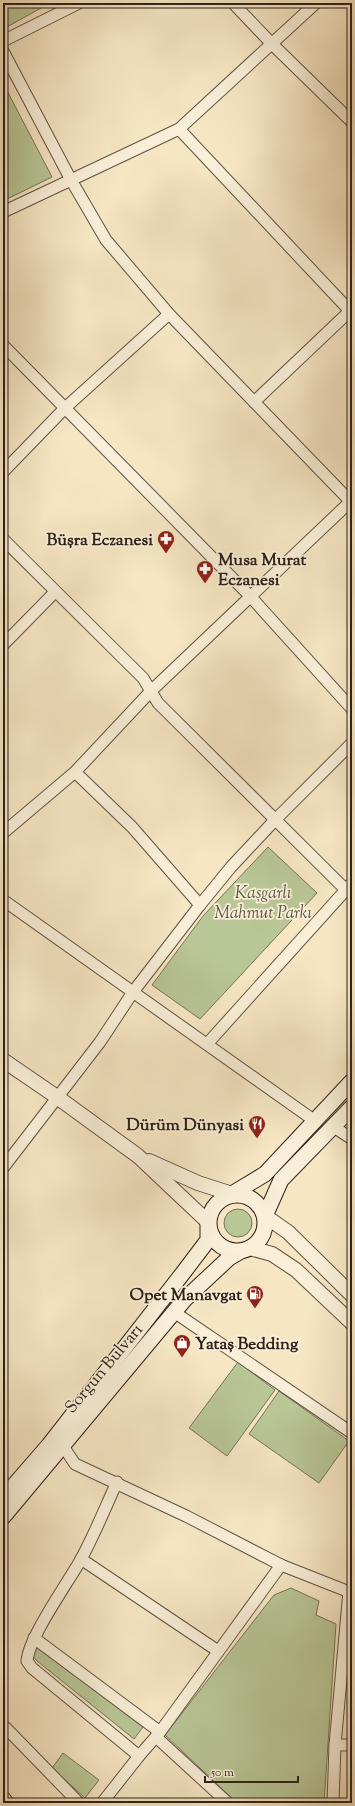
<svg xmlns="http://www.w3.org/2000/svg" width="355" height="1806" viewBox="0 0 355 1806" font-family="'Sorts Mill Goudy',serif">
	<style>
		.green { fill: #b9c696; stroke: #747458 }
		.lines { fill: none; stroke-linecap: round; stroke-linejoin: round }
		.minor-casing { stroke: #605244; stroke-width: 13 }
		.tertiary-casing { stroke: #605244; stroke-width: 16 }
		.secondary-casing { stroke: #2e2119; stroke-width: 17 }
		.minor { stroke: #f9efd8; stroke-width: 11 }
		.tertiary { stroke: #f9efd8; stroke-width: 14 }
		.secondary { stroke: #f9efd8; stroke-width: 15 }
		.labels { text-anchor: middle; stroke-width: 3.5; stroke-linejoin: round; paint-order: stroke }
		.poi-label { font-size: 17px; font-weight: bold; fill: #2e2119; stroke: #f9efd8; text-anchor: end }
		.park-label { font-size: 17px; font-style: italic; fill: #58533e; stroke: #f9efd8 }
		.street-label { font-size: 17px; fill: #2e2119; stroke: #f9efd8 }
	</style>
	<rect width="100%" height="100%" fill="#f6e6c3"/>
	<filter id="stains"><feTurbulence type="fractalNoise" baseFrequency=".005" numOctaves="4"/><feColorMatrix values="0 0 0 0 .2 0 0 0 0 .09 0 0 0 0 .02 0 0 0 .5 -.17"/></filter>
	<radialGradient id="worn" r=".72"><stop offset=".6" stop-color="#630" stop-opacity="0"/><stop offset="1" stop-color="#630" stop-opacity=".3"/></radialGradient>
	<!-- green -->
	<g class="green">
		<polygon points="3,3 50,3 7,27 3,18"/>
		<polygon points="3,83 52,177 3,201"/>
		<polygon points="268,847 317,893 200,1019 152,985 203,916"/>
		<circle cx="238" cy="1223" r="14"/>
		<polygon points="238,1362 275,1390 227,1456 189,1428"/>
		<polygon points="279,1391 349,1441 319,1483 249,1434"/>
		<polygon points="291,1588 319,1601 316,1615 336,1624 324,1803 237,1803 165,1735 274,1595"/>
		<polygon points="36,1646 143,1727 134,1739 37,1661 32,1655"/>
		<polygon points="63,1753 99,1780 85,1798 52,1768"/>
		<polygon points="350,1755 352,1756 352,1803 349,1803"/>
	</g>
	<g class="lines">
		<defs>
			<g id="minor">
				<polyline points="233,3 271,43 352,122"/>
				<polyline points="3,41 79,3"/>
				<polyline points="3,51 71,180 106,240 169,314 352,503"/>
				<polyline points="179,129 350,311"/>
				<polyline points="3,212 179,129 316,3"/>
				<polyline points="3,345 250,596 352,709"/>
				<polyline points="254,402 352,309"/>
				<polyline points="3,472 65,408 169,314"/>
				<polyline points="3,539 143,678 158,703 346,890"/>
				<polyline points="3,645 55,592"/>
				<polyline points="75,772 132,827 200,905"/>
				<polyline points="3,833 75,772 151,691 352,500"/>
				<polyline points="3,900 315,1121"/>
				<polyline points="207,1044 352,883"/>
				<polyline points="334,1127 352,1139"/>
				<polyline points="3,1168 100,1042 133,992 200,905 231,867 275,820 352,743"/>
				<polyline points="174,1312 352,1433"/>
				<polyline points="63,1446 75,1464 186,1516 281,1565 352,1593"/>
				<path d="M117,1482C105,1508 94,1536 80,1561C67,1584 29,1637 27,1661L32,1668L139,1756"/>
				<polyline points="81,1559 218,1651"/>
				<polyline points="34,1638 160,1732"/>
				<polyline points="5,1727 79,1803"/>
				<polyline points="156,1737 228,1803"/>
				<polyline points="335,1745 352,1745"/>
				<polyline points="102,1803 139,1756 160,1732 281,1565"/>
				<polyline points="333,1803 335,1745 349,1591"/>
			</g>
			<g id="tertiary">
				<polyline points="3,1060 57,1097 138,1156 208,1222"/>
				<polyline points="149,1161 198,1183 232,1194"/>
				<polyline points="265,1216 288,1232 352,1295"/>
				<polyline points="250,1248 272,1254 296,1270 352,1323"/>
			</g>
			<g id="secondary">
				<polyline points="232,1194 265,1174 352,1081"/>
				<circle cx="237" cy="1223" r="28"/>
				<polyline points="265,1216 281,1180 352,1107"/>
				<polyline points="3,1498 49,1445 183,1273 208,1240 208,1222"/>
				<polyline points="3,1517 185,1299 229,1258 241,1251"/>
				<polyline points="3,1799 6,1803"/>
			</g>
		</defs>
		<!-- minor casing -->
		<use href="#minor" class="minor-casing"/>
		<!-- tertiary casing -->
		<use href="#tertiary" class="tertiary-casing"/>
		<!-- secondary casing -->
		<use href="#secondary" class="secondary-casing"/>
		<!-- minor -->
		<use href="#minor" class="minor"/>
		<!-- tertiary -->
		<use href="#tertiary" class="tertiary"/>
		<!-- secondary -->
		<use href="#secondary" class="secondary"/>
	</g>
	<!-- icons -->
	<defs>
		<symbol id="pharmacy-pin" viewBox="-11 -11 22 30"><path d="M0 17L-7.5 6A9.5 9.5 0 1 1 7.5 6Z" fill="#8f2418" stroke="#f9efd8"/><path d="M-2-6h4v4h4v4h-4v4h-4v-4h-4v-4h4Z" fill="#fff"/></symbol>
		<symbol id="restaurant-pin" viewBox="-11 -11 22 30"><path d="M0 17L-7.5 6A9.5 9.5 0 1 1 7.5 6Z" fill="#8f2418" stroke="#f9efd8"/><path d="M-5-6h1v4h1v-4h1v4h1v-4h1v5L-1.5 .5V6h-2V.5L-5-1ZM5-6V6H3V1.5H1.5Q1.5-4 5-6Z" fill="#fff"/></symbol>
		<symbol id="fuel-pin" viewBox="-11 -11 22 30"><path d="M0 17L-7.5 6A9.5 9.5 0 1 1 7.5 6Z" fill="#8f2418" stroke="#f9efd8"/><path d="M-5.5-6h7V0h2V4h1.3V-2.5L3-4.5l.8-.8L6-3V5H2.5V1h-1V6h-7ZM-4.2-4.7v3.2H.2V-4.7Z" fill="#fff"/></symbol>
		<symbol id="shop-pin" viewBox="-11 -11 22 30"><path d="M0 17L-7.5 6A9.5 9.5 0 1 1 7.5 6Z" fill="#8f2418" stroke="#f9efd8"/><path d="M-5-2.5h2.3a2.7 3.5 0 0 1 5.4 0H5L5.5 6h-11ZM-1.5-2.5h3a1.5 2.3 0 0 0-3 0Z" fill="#fff"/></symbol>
	</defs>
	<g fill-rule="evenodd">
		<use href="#pharmacy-pin" x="156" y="529" width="20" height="27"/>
		<use href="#pharmacy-pin" x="195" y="559" width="20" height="27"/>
		<use href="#restaurant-pin" x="247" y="1114" width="20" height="27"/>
		<use href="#fuel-pin" x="245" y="1284" width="20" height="27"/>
		<use href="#shop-pin" x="172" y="1333" width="20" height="27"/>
	</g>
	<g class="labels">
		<!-- poi labels -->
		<g class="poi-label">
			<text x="153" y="545">Büşra Eczanesi</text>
			<text x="218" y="565" text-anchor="start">Musa Murat<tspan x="218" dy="20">Eczanesi</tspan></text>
			<text x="244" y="1130">Dürüm Dünyasi</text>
			<text x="242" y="1300">Opet Manavgat</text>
			<text x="195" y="1349" text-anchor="start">Yataş Bedding</text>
		</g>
		<!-- park labels -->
		<g class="park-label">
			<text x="263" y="898">Kaşgarlı<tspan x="263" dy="20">Mahmut Parkı</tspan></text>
		</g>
		<!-- street labels -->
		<g class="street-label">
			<text transform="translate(103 1368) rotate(-50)" y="6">Sorgun Bulvarı</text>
		</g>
	</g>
	<!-- margin -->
	<rect width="355" height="1806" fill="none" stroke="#f6e6c3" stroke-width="16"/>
	<rect x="4" y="4" width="347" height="1798" fill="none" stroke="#2e2119" stroke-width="2"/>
	<rect x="8" y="8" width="339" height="1790" fill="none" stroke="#2e2119"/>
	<!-- scale -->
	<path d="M205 1776v6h93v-6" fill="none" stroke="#2e2119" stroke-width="2"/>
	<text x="211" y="1776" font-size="12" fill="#2e2119" stroke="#f9efd8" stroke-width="3" paint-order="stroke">50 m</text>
	<rect width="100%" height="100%" filter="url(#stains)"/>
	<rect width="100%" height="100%" fill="url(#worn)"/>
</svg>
